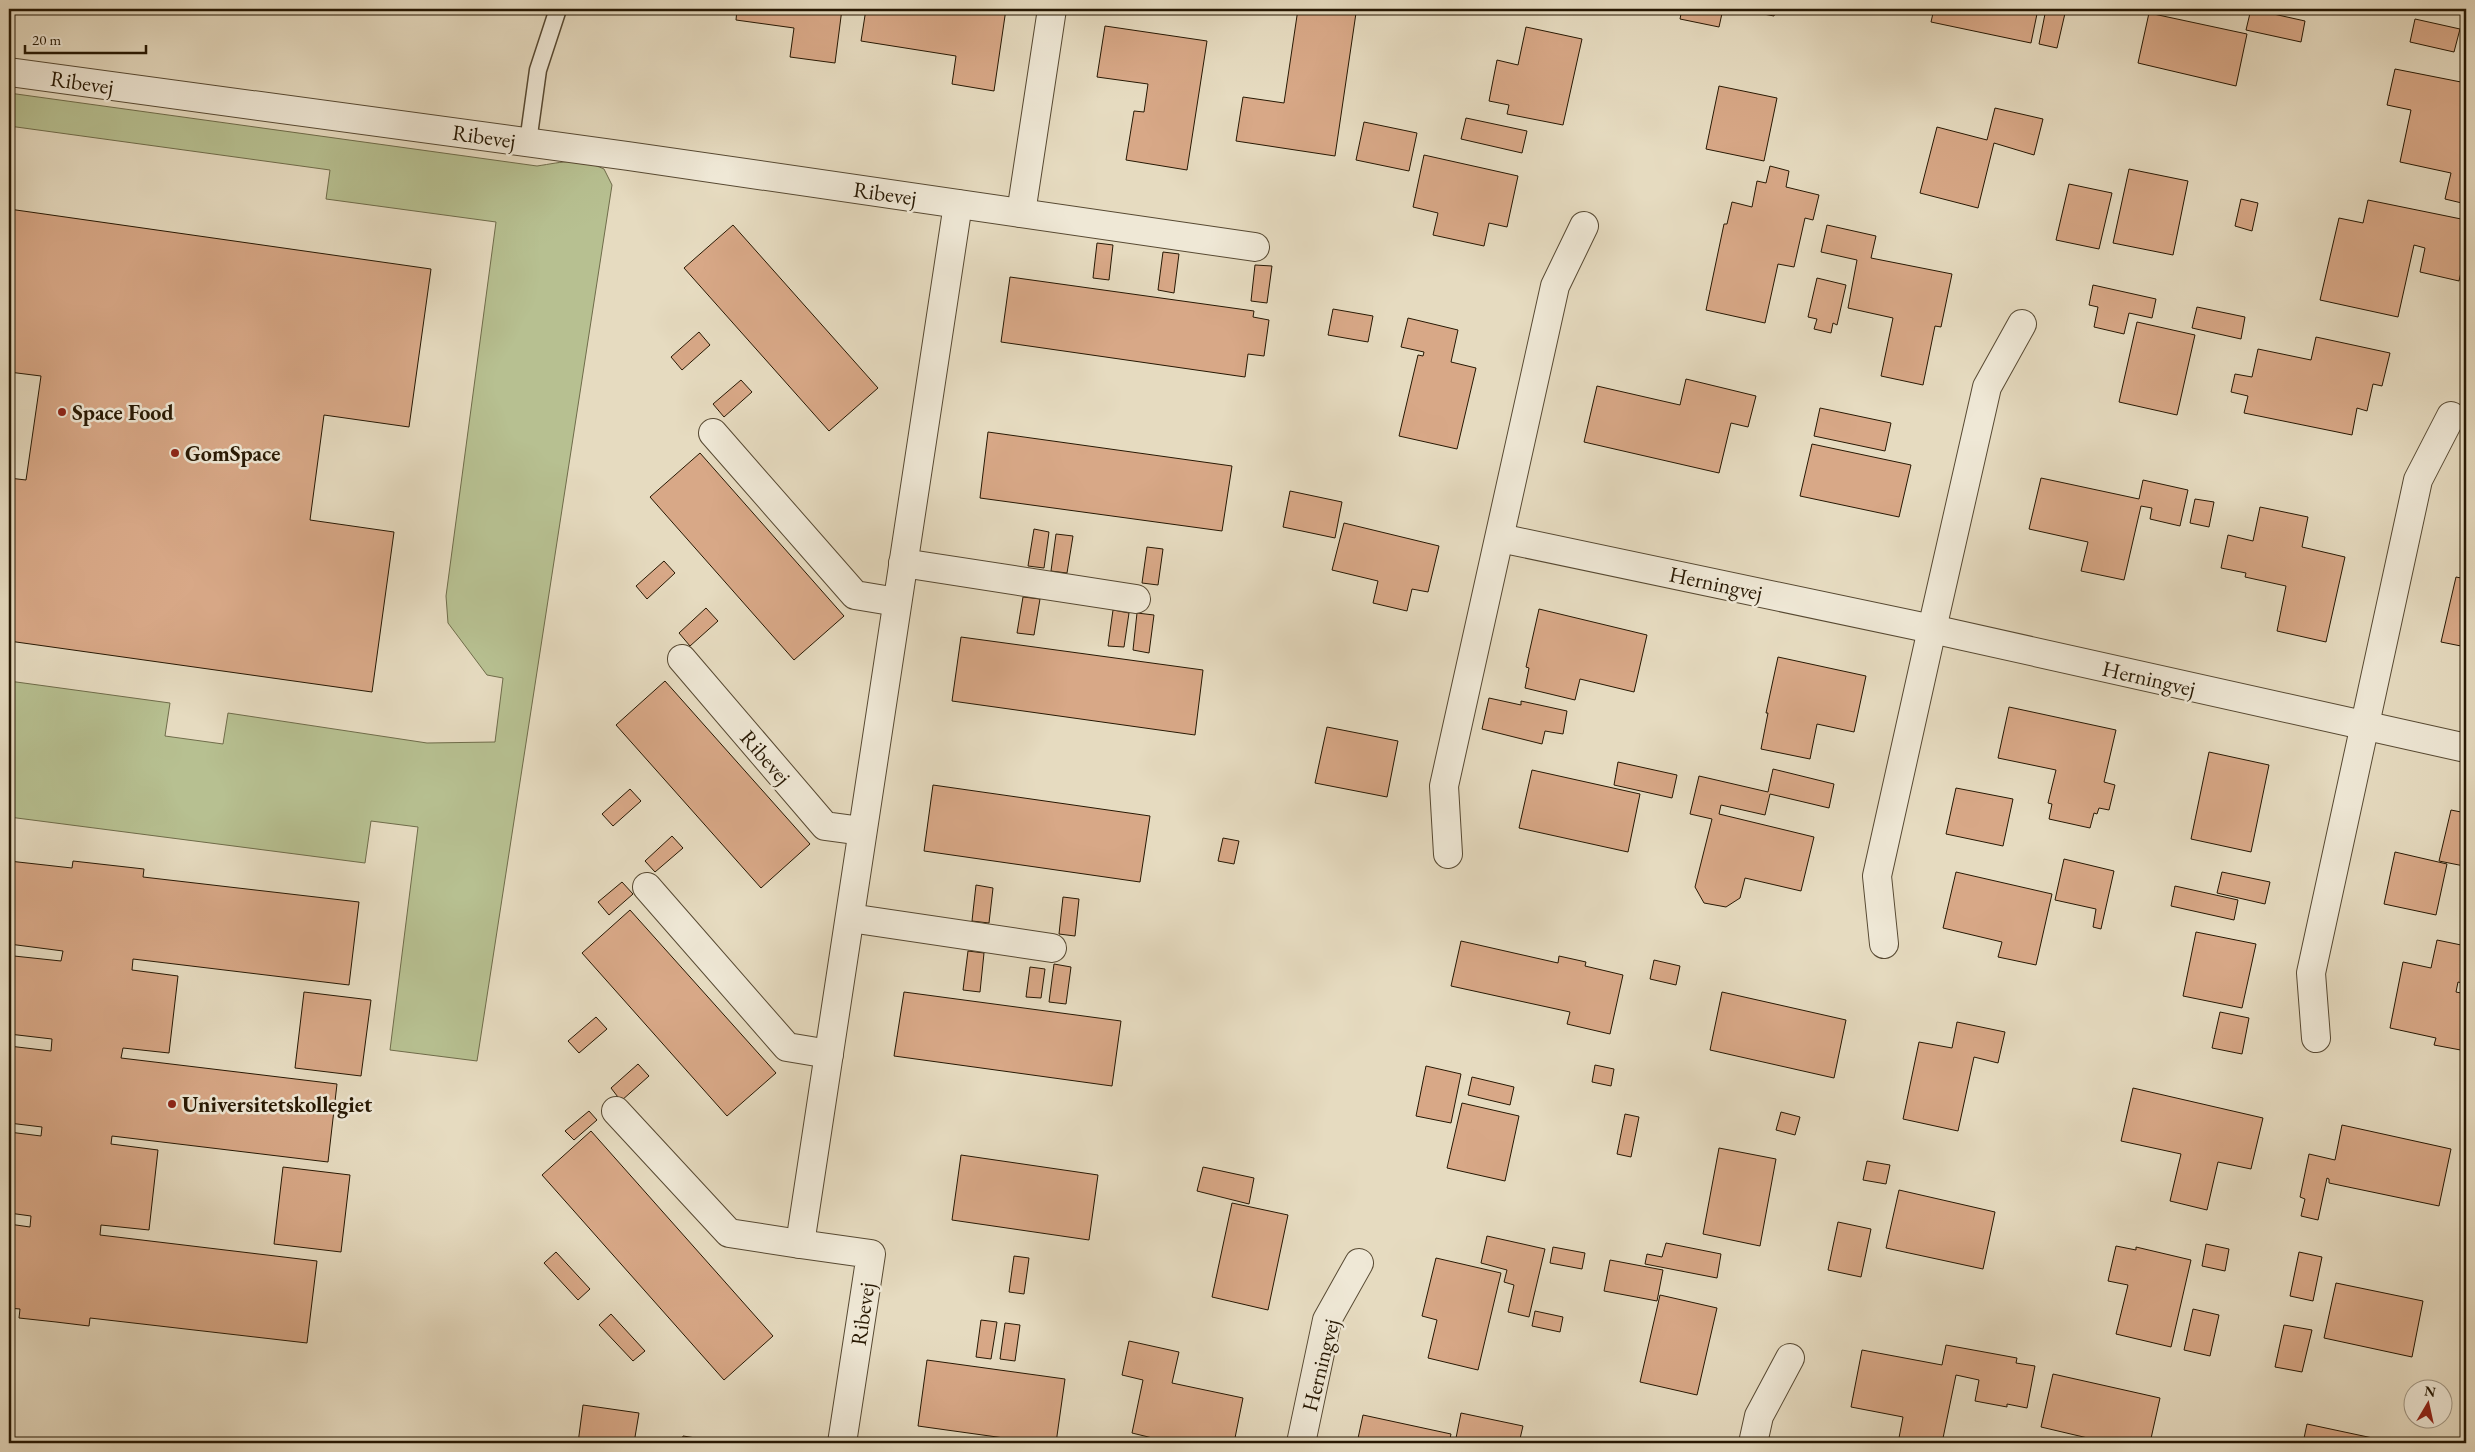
<svg xmlns="http://www.w3.org/2000/svg" width="2475" height="1452" viewBox="0 0 2475 1452" font-family="'EB Garamond',serif">
	<style>
		.green { fill: #b7c091; stroke: #6f6c4a }
		.building { fill: #d8a887; stroke: #271803 }
		.lines { fill: none; stroke-linecap: round; stroke-linejoin: round }
		.lane-casing { stroke: #574932; stroke-width: 19 }
		.street-casing { stroke: #574932; stroke-width: 30 }
		.lane { stroke: #efe8d6; stroke-width: 16 }
		.street { stroke: #efe8d6; stroke-width: 28 }
		.poi-dot { fill: #8f2418; stroke: #efe8d6; stroke-width: 2 }
		.labels { text-anchor: middle; stroke-width: 5; stroke-linejoin: round; paint-order: stroke }
		.street-label { font-size: 22px; fill: #271803; stroke: #efe8d6 }
		.poi-label { font-size: 22px; font-weight: bold; fill: #271803; stroke: #efe8d6; text-anchor: start }
	</style>
	<rect width="100%" height="100%" fill="#e6dbc0"/>
	<filter id="stains"><feTurbulence type="fractalNoise" baseFrequency=".004" numOctaves="4"/><feColorMatrix values="0 0 0 0 .2 0 0 0 0 .09 0 0 0 0 .02 0 0 0 .5 -.17"/></filter>
	<radialGradient id="worn" r=".72"><stop offset=".6" stop-color="#630" stop-opacity="0"/><stop offset="1" stop-color="#630" stop-opacity=".3"/></radialGradient>
	<!-- green -->
	<path class="green" d="M9,93L537,166C564,162 578,157 604,169L612,185L477,1061L390,1050L418,827L371,821L365,863L9,817V681L170,703L165,736L223,744L228,713L427,743L495,742L503,678L487,675L448,623L446,596L496,222L326,199L330,170L9,126Z"/>
	<!-- building -->
	<g class="building">
		<polygon points="737,9 842,9 835,63 790,57 794,28 736,20"/>
		<polygon points="866,9 1006,9 994,91 952,84 956,56 861,41"/>
		<polygon points="1298,9 1327,9 1356,13 1335,156 1236,141 1243,97 1284,103"/>
		<polygon points="1682,9 1723,9 1719,27 1680,19"/>
		<polygon points="1737,9 1776,9 1774,16"/>
		<polygon points="1934,9 2038,9 2031,43 1931,22"/>
		<polygon points="2046,9 2066,9 2057,48 2039,44"/>
		<polygon points="2251,9 2305,21 2301,42 2246,30"/>
		<polygon points="2149,13 2247,34 2236,86 2138,63"/>
		<polygon points="2415,19 2460,29 2454,52 2410,42"/>
		<polygon points="1105,26 1207,41 1187,170 1126,160 1134,111 1144,112 1148,84 1097,77"/>
		<polygon points="1526,27 1582,39 1563,125 1507,114 1509,105 1489,101 1497,60 1518,65"/>
		<polygon points="2395,69 2466,83 2466,122 2462,140 2466,141 2466,204 2445,199 2451,173 2400,162 2411,110 2387,105"/>
		<polygon points="1719,86 1777,98 1764,161 1706,149"/>
		<polygon points="1995,108 2043,119 2034,155 1994,143 1978,208 1920,193 1937,127 1987,140"/>
		<polygon points="1466,118 1527,131 1522,153 1461,139"/>
		<polygon points="1364,122 1417,133 1409,171 1356,160"/>
		<polygon points="1424,155 1518,176 1507,227 1489,223 1484,246 1433,235 1438,213 1413,207"/>
		<polygon points="1770,166 1789,171 1786,187 1819,195 1813,220 1805,218 1794,267 1778,264 1765,323 1706,310 1724,224 1727,224 1732,202 1752,207 1757,181 1766,183"/>
		<polygon points="2129,169 2188,181 2173,255 2113,243"/>
		<polygon points="2069,184 2112,193 2099,249 2056,240"/>
		<polygon points="2241,199 2258,203 2252,231 2235,226"/>
		<polygon points="2368,200 2466,220 2466,250 2459,281 2420,272 2425,248 2414,245 2398,317 2320,300 2339,218 2363,223"/>
		<polygon points="9,209 431,269 409,427 324,415 310,520 394,532 372,692 9,641 9,478 26,480 41,376 9,372"/>
		<polygon points="733,225 878,388 829,431 684,268"/>
		<polygon points="1827,225 1876,236 1871,258 1952,274 1941,327 1935,326 1923,385 1881,376 1893,318 1848,308 1857,260 1821,252"/>
		<polygon points="1097,243 1113,245 1109,280 1093,278"/>
		<polygon points="1163,252 1179,254 1174,293 1158,290"/>
		<polygon points="1255,265 1272,266 1267,303 1251,301"/>
		<polygon points="1010,277 1254,311 1253,317 1269,320 1264,356 1248,354 1245,377 1001,342"/>
		<polygon points="1817,278 1846,285 1837,325 1833,323 1831,333 1814,329 1817,319 1808,317"/>
		<polygon points="2093,285 2156,299 2152,318 2129,313 2124,334 2094,327 2098,307 2089,305"/>
		<polygon points="2197,307 2245,317 2241,339 2192,328"/>
		<polygon points="1333,309 1373,316 1368,342 1328,335"/>
		<polygon points="1408,318 1458,330 1451,362 1476,368 1457,449 1399,436 1418,355 1423,356 1424,352 1401,347"/>
		<polygon points="2137,322 2195,335 2177,415 2119,402"/>
		<polygon points="699,332 710,345 682,370 671,357"/>
		<polygon points="2316,337 2390,353 2382,386 2373,384 2367,411 2357,408 2352,435 2244,413 2248,396 2231,392 2235,374 2252,377 2258,349 2311,360"/>
		<polygon points="1686,379 1756,396 1748,427 1731,423 1719,473 1584,442 1597,386 1680,405"/>
		<polygon points="741,380 752,392 724,417 713,404"/>
		<polygon points="1820,408 1891,423 1885,451 1814,436"/>
		<polygon points="988,432 1232,466 1222,531 980,498"/>
		<polygon points="1812,444 1911,465 1899,517 1800,496"/>
		<polygon points="700,453 844,616 794,660 650,497"/>
		<polygon points="2041,478 2139,499 2143,480 2188,490 2180,526 2150,519 2152,508 2141,506 2124,580 2081,571 2088,542 2029,529"/>
		<polygon points="1290,491 1342,502 1335,538 1283,527"/>
		<polygon points="2195,499 2214,502 2209,527 2190,523"/>
		<polygon points="2260,507 2308,517 2302,547 2345,557 2326,642 2277,631 2286,586 2245,577 2246,573 2221,568 2228,535 2253,541"/>
		<polygon points="1344,523 1439,546 1428,592 1412,589 1407,611 1373,603 1378,581 1332,570"/>
		<polygon points="1034,529 1049,532 1044,568 1028,566"/>
		<polygon points="1056,534 1073,536 1067,573 1051,571"/>
		<polygon points="1147,547 1163,549 1158,585 1142,583"/>
		<polygon points="664,561 675,573 647,599 636,586"/>
		<polygon points="2456,577 2466,579 2466,647 2441,642"/>
		<polygon points="1023,597 1040,599 1034,635 1017,633"/>
		<polygon points="706,608 718,621 690,646 679,633"/>
		<polygon points="1539,609 1647,635 1634,692 1580,679 1575,700 1525,688 1529,668 1526,667"/>
		<polygon points="1113,610 1129,613 1124,647 1108,646"/>
		<polygon points="1137,613 1154,615 1149,653 1133,650"/>
		<polygon points="961,637 1203,670 1195,735 952,701"/>
		<polygon points="1778,657 1866,676 1854,732 1817,724 1810,759 1761,749 1768,713 1766,713"/>
		<polygon points="665,681 810,844 761,888 616,725"/>
		<polygon points="1489,698 1521,705 1521,701 1567,711 1563,734 1545,731 1542,744 1482,729"/>
		<polygon points="2009,707 2116,730 2104,782 2115,785 2109,810 2099,808 2097,814 2094,813 2090,828 2049,819 2052,804 2048,803 2056,770 1998,758"/>
		<polygon points="1327,727 1398,741 1387,797 1315,783"/>
		<polygon points="2209,752 2269,765 2251,852 2191,839"/>
		<polygon points="1618,762 1677,775 1672,798 1614,785"/>
		<polygon points="1773,769 1834,784 1829,808 1770,794 1765,815 1721,805 1719,814 1814,837 1801,891 1745,878 1740,898 1726,907 1704,903 1695,887 1712,819 1690,814 1699,776 1768,792"/>
		<polygon points="1532,770 1640,794 1628,852 1519,828"/>
		<polygon points="933,785 1150,816 1140,882 924,851"/>
		<polygon points="1956,788 2013,799 2003,846 1946,834"/>
		<polygon points="630,789 641,801 613,826 602,814"/>
		<polygon points="2451,810 2466,813 2466,874 2462,873 2464,866 2439,861"/>
		<polygon points="672,836 683,848 655,872 645,861"/>
		<polygon points="1223,838 1239,841 1234,864 1218,861"/>
		<polygon points="2395,852 2447,864 2436,915 2384,904"/>
		<polygon points="2064,859 2114,871 2101,929 2093,927 2096,909 2055,900"/>
		<polygon points="9,861 72,868 73,861 144,869 143,877 359,902 349,985 133,959 132,970 178,976 169,1053 123,1048 121,1058 337,1084 328,1162 112,1136 111,1144 158,1150 149,1230 101,1225 100,1235 317,1261 307,1343 90,1318 89,1326 56,1322 19,1318 20,1309 9,1308 9,1224 30,1227 31,1216 9,1213 9,1132 41,1136 42,1127 9,1123 9,1046 51,1051 52,1039 9,1034 9,1002 14,956 61,961 63,951 9,944"/>
		<polygon points="1956,872 2052,894 2036,965 1998,957 2002,942 1943,928"/>
		<polygon points="2222,872 2270,882 2265,904 2217,893"/>
		<polygon points="622,882 633,894 609,915 598,902"/>
		<polygon points="976,885 993,888 989,923 972,921"/>
		<polygon points="2175,886 2238,900 2234,920 2171,906"/>
		<polygon points="1063,897 1079,899 1075,936 1059,934"/>
		<polygon points="630,910 776,1073 727,1116 582,953"/>
		<polygon points="2196,932 2256,944 2242,1008 2183,996"/>
		<polygon points="2437,940 2466,946 2466,984 2458,982 2456,992 2466,994 2466,1051 2434,1045 2436,1038 2390,1028 2403,962 2431,968"/>
		<polygon points="1461,941 1558,963 1559,956 1586,962 1585,966 1623,975 1610,1034 1567,1024 1570,1012 1451,986"/>
		<polygon points="968,951 984,953 980,992 963,990"/>
		<polygon points="1654,960 1680,966 1676,985 1650,979"/>
		<polygon points="1054,964 1071,967 1066,1004 1049,1002"/>
		<polygon points="1030,967 1045,969 1041,998 1026,997"/>
		<polygon points="304,992 371,1000 361,1076 295,1068"/>
		<polygon points="904,992 1121,1021 1112,1086 894,1056"/>
		<polygon points="1722,992 1846,1020 1834,1078 1710,1050"/>
		<polygon points="2220,1012 2249,1018 2242,1054 2212,1048"/>
		<polygon points="596,1017 607,1029 579,1053 568,1041"/>
		<polygon points="1957,1022 2005,1032 1998,1063 1974,1057 1958,1131 1903,1119 1919,1042 1952,1048"/>
		<polygon points="638,1064 649,1076 621,1101 611,1088"/>
		<polygon points="1595,1065 1614,1069 1611,1086 1592,1082"/>
		<polygon points="1426,1066 1461,1074 1451,1123 1416,1116"/>
		<polygon points="1472,1077 1514,1087 1510,1105 1468,1095"/>
		<polygon points="2133,1088 2263,1118 2251,1169 2218,1162 2207,1210 2170,1201 2181,1154 2121,1141"/>
		<polygon points="1462,1103 1519,1116 1505,1181 1447,1168"/>
		<polygon points="589,1111 597,1120 574,1140 565,1131"/>
		<polygon points="1781,1112 1800,1117 1795,1135 1776,1130"/>
		<polygon points="1625,1114 1639,1117 1631,1157 1617,1154"/>
		<polygon points="2342,1125 2451,1149 2439,1206 2329,1183 2329,1179 2327,1178 2318,1220 2301,1216 2305,1199 2300,1197 2309,1154 2335,1160"/>
		<polygon points="591,1131 773,1336 724,1380 542,1175"/>
		<polygon points="1719,1148 1776,1159 1760,1246 1703,1234"/>
		<polygon points="961,1155 1098,1175 1089,1240 952,1220"/>
		<polygon points="1867,1161 1890,1165 1886,1184 1863,1180"/>
		<polygon points="283,1167 350,1175 341,1252 274,1244"/>
		<polygon points="1203,1167 1254,1178 1249,1204 1197,1191"/>
		<polygon points="1899,1190 1995,1212 1983,1269 1886,1248"/>
		<polygon points="1232,1203 1288,1215 1268,1310 1212,1297"/>
		<polygon points="1838,1222 1871,1229 1861,1277 1828,1270"/>
		<polygon points="1487,1236 1545,1249 1529,1317 1508,1312 1514,1285 1504,1282 1507,1270 1481,1263"/>
		<polygon points="1666,1243 1721,1254 1717,1278 1645,1264 1647,1254 1662,1257"/>
		<polygon points="2206,1244 2229,1249 2225,1271 2202,1266"/>
		<polygon points="2116,1246 2136,1250 2136,1247 2191,1260 2171,1347 2116,1334 2128,1285 2108,1281"/>
		<polygon points="1553,1247 1585,1253 1582,1269 1550,1263"/>
		<polygon points="556,1252 590,1289 578,1300 544,1263"/>
		<polygon points="2299,1252 2322,1257 2313,1301 2290,1296"/>
		<polygon points="1014,1256 1029,1258 1024,1294 1009,1292"/>
		<polygon points="1436,1258 1501,1273 1478,1370 1428,1358 1437,1320 1422,1316"/>
		<polygon points="1610,1260 1663,1270 1657,1301 1604,1291"/>
		<polygon points="2336,1283 2423,1301 2412,1357 2324,1338"/>
		<polygon points="1660,1295 1717,1308 1697,1395 1640,1382"/>
		<polygon points="2193,1309 2219,1315 2210,1356 2184,1350"/>
		<polygon points="1535,1311 1563,1317 1560,1332 1532,1326"/>
		<polygon points="611,1314 645,1351 633,1361 599,1325"/>
		<polygon points="981,1320 997,1322 991,1359 976,1357"/>
		<polygon points="1005,1323 1020,1325 1015,1361 1000,1359"/>
		<polygon points="2284,1325 2312,1330 2302,1372 2275,1367"/>
		<polygon points="1129,1341 1179,1352 1172,1383 1243,1398 1234,1443 1173,1443 1132,1433 1143,1380 1122,1375"/>
		<polygon points="1946,1345 2017,1358 2016,1363 2035,1366 2027,1408 2007,1404 2007,1407 1975,1401 1979,1380 1956,1375 1942,1443 1898,1443 1903,1417 1851,1407 1862,1350 1942,1365"/>
		<polygon points="927,1360 1065,1379 1056,1443 1040,1443 918,1426"/>
		<polygon points="2053,1374 2160,1398 2150,1443 2109,1443 2041,1427"/>
		<polygon points="583,1405 639,1413 634,1443 578,1443"/>
		<polygon points="1461,1413 1523,1426 1519,1443 1455,1443"/>
		<polygon points="1363,1415 1451,1434 1449,1443 1357,1443"/>
		<polygon points="2307,1424 2396,1443 2303,1443"/>
		<polygon points="683,1436 728,1443 681,1443"/>
		<polygon points="1961,1438 1986,1443 1960,1443"/>
		<polygon points="1541,1439 1564,1443 1540,1443"/>
	</g>
	<g class="lines">
		<defs>
			<polyline id="lane" points="528,142 538,70 558,9"/>
			<g id="street">
				<polyline points="9,72 628,156 1255,247"/>
				<polyline points="1021,213 1052,9"/>
				<polyline points="713,433 855,595 897,602"/>
				<polyline points="1500,538 1932,629 2466,748"/>
				<polyline points="903,563 1136,599"/>
				<polyline points="682,659 825,826 862,831"/>
				<polyline points="1448,854 1444,786 1555,286 1584,226"/>
				<polyline points="647,887 787,1047 829,1054"/>
				<polyline points="850,918 1052,948"/>
				<polyline points="1884,944 1877,876 1932,629 1987,387 2022,324"/>
				<polyline points="2316,1038 2311,973 2418,480 2451,416"/>
				<polyline points="616,1111 729,1233 800,1244"/>
				<polyline points="842,1443 871,1254 800,1244 958,204"/>
				<polyline points="1301,1443 1327,1320 1359,1263"/>
				<polyline points="1753,1443 1759,1416 1790,1358"/>
			</g>
		</defs>
		<!-- lane casing -->
		<use href="#lane" class="lane-casing"/>
		<!-- street casing -->
		<use href="#street" class="street-casing"/>
		<!-- lane -->
		<use href="#lane" class="lane"/>
		<!-- street -->
		<use href="#street" class="street"/>
	</g>
	<!-- markers -->
	<g class="poi-dot">
		<circle cx="62" cy="412" r="5"/>
		<circle cx="175" cy="453" r="5"/>
		<circle cx="172" cy="1104" r="5"/>
	</g>
	<g class="labels">
		<!-- street labels -->
		<g class="street-label">
			<text transform="translate(82 82) rotate(8)" y="8">Ribevej</text>
			<text transform="translate(484 136) rotate(8)" y="8">Ribevej</text>
			<text transform="translate(885 193) rotate(8)" y="8">Ribevej</text>
			<text transform="translate(1716 583) rotate(12)" y="8">Herningvej</text>
			<text transform="translate(2149 678) rotate(13)" y="8">Herningvej</text>
			<text transform="translate(766 757) rotate(49)" y="8">Ribevej</text>
			<text transform="translate(862 1314) rotate(-82)" y="8">Ribevej</text>
			<text transform="translate(1320 1365) rotate(-76)" y="8">Herningvej</text>
		</g>
		<!-- poi labels -->
		<g class="poi-label">
			<text x="72" y="420">Space Food</text>
			<text x="185" y="461">GomSpace</text>
			<text x="182" y="1112">Universitetskollegiet</text>
		</g>
	</g>
	<!-- margin -->
	<rect width="2475" height="1452" fill="none" stroke="#e6dbc0" stroke-width="30"/>
	<rect x="10" y="10" width="2455" height="1432" fill="none" stroke="#271803" stroke-width="2.5"/>
	<rect x="15" y="15" width="2445" height="1422" fill="none" stroke="#271803"/>
	<!-- north arrow -->
	<g transform="translate(2428 1404) rotate(9)"><circle r="24" fill="#efe8d6" stroke="#9f9582"/>
	<path d="M0-4L9 19L0 12L-9 19Z" fill="#8f2418"/>
	<text y="-8" font-size="14" font-weight="bold" text-anchor="middle" fill="#271803">N</text>
	</g>
	<!-- scale -->
	<path d="M25 45v8h121v-8" fill="none" stroke="#271803" stroke-width="2.5"/>
	<text x="32" y="45" font-size="15" fill="#271803" stroke="#efe8d6" stroke-width="4" paint-order="stroke">20 m</text>
	<rect width="100%" height="100%" filter="url(#stains)"/>
	<rect width="100%" height="100%" fill="url(#worn)"/>
</svg>
